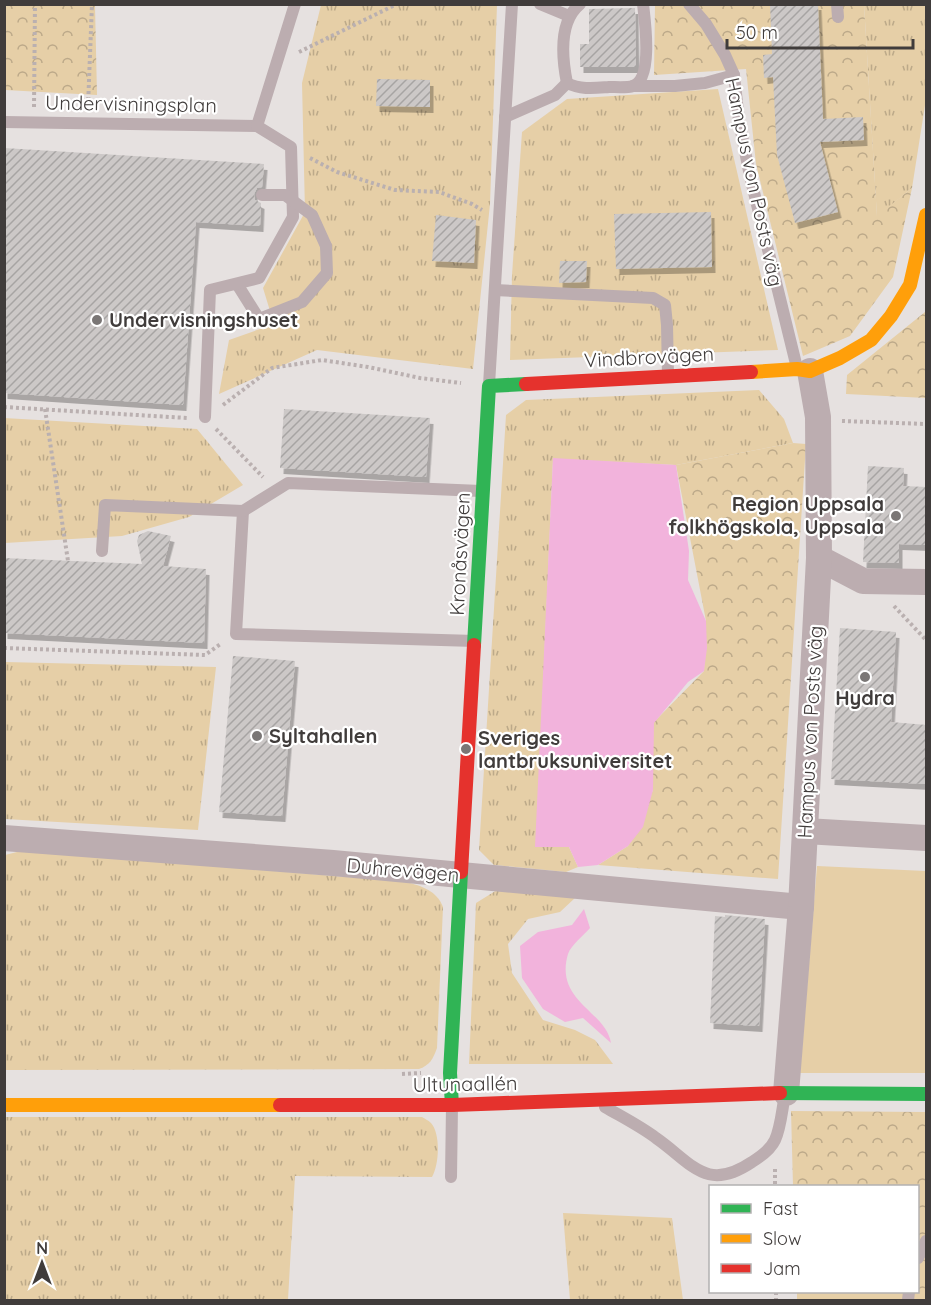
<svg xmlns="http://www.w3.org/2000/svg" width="931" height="1305" viewBox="0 0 931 1305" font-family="Quicksand,sans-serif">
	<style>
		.grass { fill: url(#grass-tufts) }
		.park { fill: url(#park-crowns) }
		.garden { fill: #e6cfa7 }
		.water { fill: #f2b3dc }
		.building { fill: url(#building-hatch); filter: url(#shadow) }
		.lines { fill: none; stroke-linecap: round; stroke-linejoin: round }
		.path { stroke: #bab0b0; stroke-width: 4; stroke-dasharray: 3 3; stroke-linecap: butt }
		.lane { stroke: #bcadb0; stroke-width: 12 }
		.street { stroke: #bcadb0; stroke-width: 26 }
		.fast { stroke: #30b455; stroke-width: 14 }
		.slow { stroke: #ff9f0a; stroke-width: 14 }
		.jam { stroke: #e5322d; stroke-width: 14 }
		.lane-bridge { stroke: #bcadb0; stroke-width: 12 }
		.poi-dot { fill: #7a7675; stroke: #fff; stroke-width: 2 }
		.labels { text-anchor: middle; stroke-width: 4.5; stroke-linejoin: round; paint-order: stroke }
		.street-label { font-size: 20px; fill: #403c3b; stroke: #fff }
		.poi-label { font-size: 20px; font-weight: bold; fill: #403c3b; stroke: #fff; text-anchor: start }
	</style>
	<defs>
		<pattern id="grass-tufts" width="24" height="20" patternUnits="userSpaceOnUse" patternTransform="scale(1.5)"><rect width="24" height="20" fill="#e6cfa7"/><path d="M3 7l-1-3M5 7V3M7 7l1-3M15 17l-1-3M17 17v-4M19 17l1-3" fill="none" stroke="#bca989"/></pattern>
		<pattern id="park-crowns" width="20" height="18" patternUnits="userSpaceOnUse" patternTransform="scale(1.5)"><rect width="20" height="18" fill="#e6cfa7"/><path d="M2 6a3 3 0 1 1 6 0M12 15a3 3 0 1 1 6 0" fill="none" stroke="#bca989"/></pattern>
		<pattern id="building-hatch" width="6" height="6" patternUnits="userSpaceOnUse" patternTransform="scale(1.5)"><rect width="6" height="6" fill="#ccc8c7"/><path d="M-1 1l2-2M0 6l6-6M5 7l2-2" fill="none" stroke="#a7a4a3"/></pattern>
		<filter id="shadow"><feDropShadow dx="3.5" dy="6" stdDeviation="0" flood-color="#0004"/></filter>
	</defs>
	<rect width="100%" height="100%" fill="#e6e1e0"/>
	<!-- grass -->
	<g class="grass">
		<polygon points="321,5 497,5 490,204 473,369 317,350 219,394 229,340 274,324 263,288 305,212 302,83"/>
		<polygon points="864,5 926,5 926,99 912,188 877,217"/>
		<polygon points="718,89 778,350 510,360 512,275 522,132 567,99"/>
		<polygon points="759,390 784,419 793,443 676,465 553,459 536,847 569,847 578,867 566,872 494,865 479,850 506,415 526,400"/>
		<polygon points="4,418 197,429 243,485 189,517 122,536 5,543"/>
		<polygon points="5,662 216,667 198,830 5,819"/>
		<path d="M17,852H47L406,882C422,886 437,891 443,907L437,1048C433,1059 430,1065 419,1069L5,1070V855Z"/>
		<polygon points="497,890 575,898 560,912 528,919 508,944 512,973 543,1020 575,1030 595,1040 613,1064 469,1064 476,903"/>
		<path d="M4,1117H422C425,1119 428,1120 431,1123C441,1134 439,1165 432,1177L295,1176L288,1300H5Z"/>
		<polygon points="563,1213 672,1218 683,1300 570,1300"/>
	</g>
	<!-- park -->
	<g class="park">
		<polygon points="4,5 95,5 97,95 5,90"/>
		<polygon points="655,5 864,5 877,216 912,188 893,277 850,336 803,356 756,164 746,69 654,75"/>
		<polygon points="926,302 926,398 846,394 847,375 925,312"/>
		<polygon points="793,443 806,444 778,879 598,865 628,846 653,790 653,723 704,671 706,621 676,465"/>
		<polygon points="791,1111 926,1112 926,1300 797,1300 797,1292 918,1292 918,1186 793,1186"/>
	</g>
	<!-- garden -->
	<polygon class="garden" points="817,866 926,871 926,1073 800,1073"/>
	<!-- water -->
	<g class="water">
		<polygon points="553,458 676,465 689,551 688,580 706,621 707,648 704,671 688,682 654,723 653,790 643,827 628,846 598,865 578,867 569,847 535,847"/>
		<path d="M584,909L590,928C584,935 571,945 568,954C554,1001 606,1011 611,1043L583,1018L565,1022L543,1009L522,978L520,946L538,932L572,925Z"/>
	</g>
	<!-- building -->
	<g class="building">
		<polygon points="770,4 818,4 823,119 863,117 864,140 820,142 838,212 795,223 777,155 773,77 764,78 763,55 772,54"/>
		<polygon points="635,8 636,67 580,67 580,44 589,44 589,9"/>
		<polygon points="377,79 430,80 430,107 376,106"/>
		<polygon points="4,148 264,164 262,187 257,188 254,194 255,200 261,203 260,226 196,222 183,405 4,393"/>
		<polygon points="711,212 712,267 616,269 614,214"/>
		<polygon points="436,215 476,220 474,263 432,261"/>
		<polygon points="560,261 587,261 586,282 559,283"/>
		<polygon points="284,409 430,418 426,477 280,468"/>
		<polygon points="868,466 904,468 903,486 927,487 927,545 899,544 899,563 863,562"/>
		<polygon points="148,531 171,536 163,566 206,569 204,643 4,633 4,558 142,564 137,541 139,535"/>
		<polygon points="840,628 896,632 891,722 927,725 927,784 831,779"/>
		<polygon points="233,656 295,661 282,816 219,812"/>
		<polygon points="725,915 765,919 759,1026 710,1023 715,916 725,917"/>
	</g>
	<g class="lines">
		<!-- path -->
		<g class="path">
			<polyline points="299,52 397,4"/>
			<polyline points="88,106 92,4"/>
			<polyline points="34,107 35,4"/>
			<polyline points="310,158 337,172 395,190 439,192 472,204 482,210"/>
			<polyline points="223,405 272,368 322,360 368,367 420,378 461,383"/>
			<polyline points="4,407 187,418"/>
			<polyline points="45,409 68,561"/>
			<polyline points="842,421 926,424"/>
			<polyline points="216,429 263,477"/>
			<polyline points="894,606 926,640"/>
			<polyline points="4,648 205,655 222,643"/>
			<polyline points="402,1074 421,1073"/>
			<polyline points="775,1169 775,1186"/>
			<polyline points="776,1292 776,1300"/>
		</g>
		<!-- lane -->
		<g class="lane">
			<polyline points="540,4 569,16"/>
			<path d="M580,4C558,22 562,58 567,83C581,90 595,88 609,87C616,87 627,88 633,86C653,79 645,21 643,4"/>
			<polyline points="689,4 706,24 725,55 734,75 739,121 750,176 797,368"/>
			<polyline points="837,4 838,17"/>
			<polyline points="633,86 675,86 705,83 734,75"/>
			<polyline points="505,117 555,95 567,83"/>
			<polyline points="4,122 257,126"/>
			<polyline points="257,126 295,4"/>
			<polyline points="237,284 259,319 302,302 327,273 326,246"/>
			<polyline points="495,290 653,298 665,305 667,325 668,375"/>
			<polyline points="489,385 512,4"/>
			<polyline points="205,417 210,290 259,278 293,217 291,147 257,126"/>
			<polyline points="243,511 236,634 475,641"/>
			<polyline points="102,551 105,505 243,511 288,483 481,491"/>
			<path d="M605,1107C622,1117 640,1126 656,1138C692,1163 706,1193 752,1162C760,1157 771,1149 775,1140C781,1127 782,1109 785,1095"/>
			<polyline points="451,1177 452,1106"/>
			<polyline points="918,1258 926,1241"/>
			<polyline points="908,1300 909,1292"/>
		</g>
		<!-- street -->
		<g class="street">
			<polyline points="819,558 863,581 926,582"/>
			<polyline points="805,831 926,838"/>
			<polyline points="4,838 333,863 801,907"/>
			<polyline points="786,1093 801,907 819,558 818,417 810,371"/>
		</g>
		<!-- fast -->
		<g class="fast">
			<polyline points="474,645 489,386 526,384"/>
			<polyline points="780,1093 926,1094"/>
			<polyline points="452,1105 450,1073 461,872"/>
		</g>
		<!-- slow -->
		<g class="slow">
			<polyline points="751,372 797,369 810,371 840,358 871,340 891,316 910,285 926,215"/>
			<polyline points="4,1105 280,1105"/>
		</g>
		<!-- jam -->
		<g class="jam">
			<polyline points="526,384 751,372"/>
			<polyline points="461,872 474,645"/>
			<polyline points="280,1105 452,1105 780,1093"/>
		</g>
		<!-- lane-bridge -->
		<polyline class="lane-bridge" points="262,195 285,195 312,215 326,246"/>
	</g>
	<!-- markers -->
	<g class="poi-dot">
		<circle cx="97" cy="320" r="6"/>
		<circle cx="896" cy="516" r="6"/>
		<circle cx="865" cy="677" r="6"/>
		<circle cx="257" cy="736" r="6"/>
		<circle cx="466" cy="749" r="6"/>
	</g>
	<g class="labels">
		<!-- street labels -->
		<g class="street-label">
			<text transform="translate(131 104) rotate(1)" y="7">Undervisningsplan</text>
			<text transform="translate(754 182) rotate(78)" y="7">Hampus von Posts väg</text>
			<text transform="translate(649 357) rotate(-3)" y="7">Vindbrovägen</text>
			<text transform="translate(460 554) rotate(-87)" y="7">Kronåsvägen</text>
			<text transform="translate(810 732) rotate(-87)" y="7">Hampus von Posts väg</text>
			<text transform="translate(403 870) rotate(5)" y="7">Duhrevägen</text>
			<text transform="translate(465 1084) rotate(-1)" y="7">Ultunaallén</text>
		</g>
		<!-- poi labels -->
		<g class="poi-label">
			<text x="109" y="327">Undervisningshuset</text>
			<text x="884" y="511" text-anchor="end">Region Uppsala<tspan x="884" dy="23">folkhögskola, Uppsala</tspan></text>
			<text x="865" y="705" text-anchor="middle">Hydra</text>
			<text x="269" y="743">Syltahallen</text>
			<text x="478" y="745">Sveriges<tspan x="478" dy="23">lantbruksuniversitet</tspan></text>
		</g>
	</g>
	<!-- border -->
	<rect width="931" height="1305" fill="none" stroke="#403c3b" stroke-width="12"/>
	<!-- legend -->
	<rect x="709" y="1185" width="210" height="108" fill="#ffffff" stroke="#b3b1b1" stroke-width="1.5"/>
	<rect x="721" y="1204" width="30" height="9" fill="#30b455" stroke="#b3b1b1" stroke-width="1.5"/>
	<text x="763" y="1215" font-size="18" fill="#403c3b">Fast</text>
	<rect x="721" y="1234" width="30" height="9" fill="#ff9f0a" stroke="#b3b1b1" stroke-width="1.5"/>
	<text x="763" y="1245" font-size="18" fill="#403c3b">Slow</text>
	<rect x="721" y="1264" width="30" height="9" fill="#e5322d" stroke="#b3b1b1" stroke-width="1.5"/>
	<text x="763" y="1275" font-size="18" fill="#403c3b">Jam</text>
	<!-- north arrow -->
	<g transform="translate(42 1263)" stroke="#ffffff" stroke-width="4.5" paint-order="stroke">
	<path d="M0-4.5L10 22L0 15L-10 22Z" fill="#403c3b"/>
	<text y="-9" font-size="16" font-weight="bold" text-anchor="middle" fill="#403c3b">N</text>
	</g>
	<!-- scale -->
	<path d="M727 39v9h186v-9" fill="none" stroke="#403c3b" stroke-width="3"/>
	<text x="736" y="39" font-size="18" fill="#403c3b" stroke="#ffffff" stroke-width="4.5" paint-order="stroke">50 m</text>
</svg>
